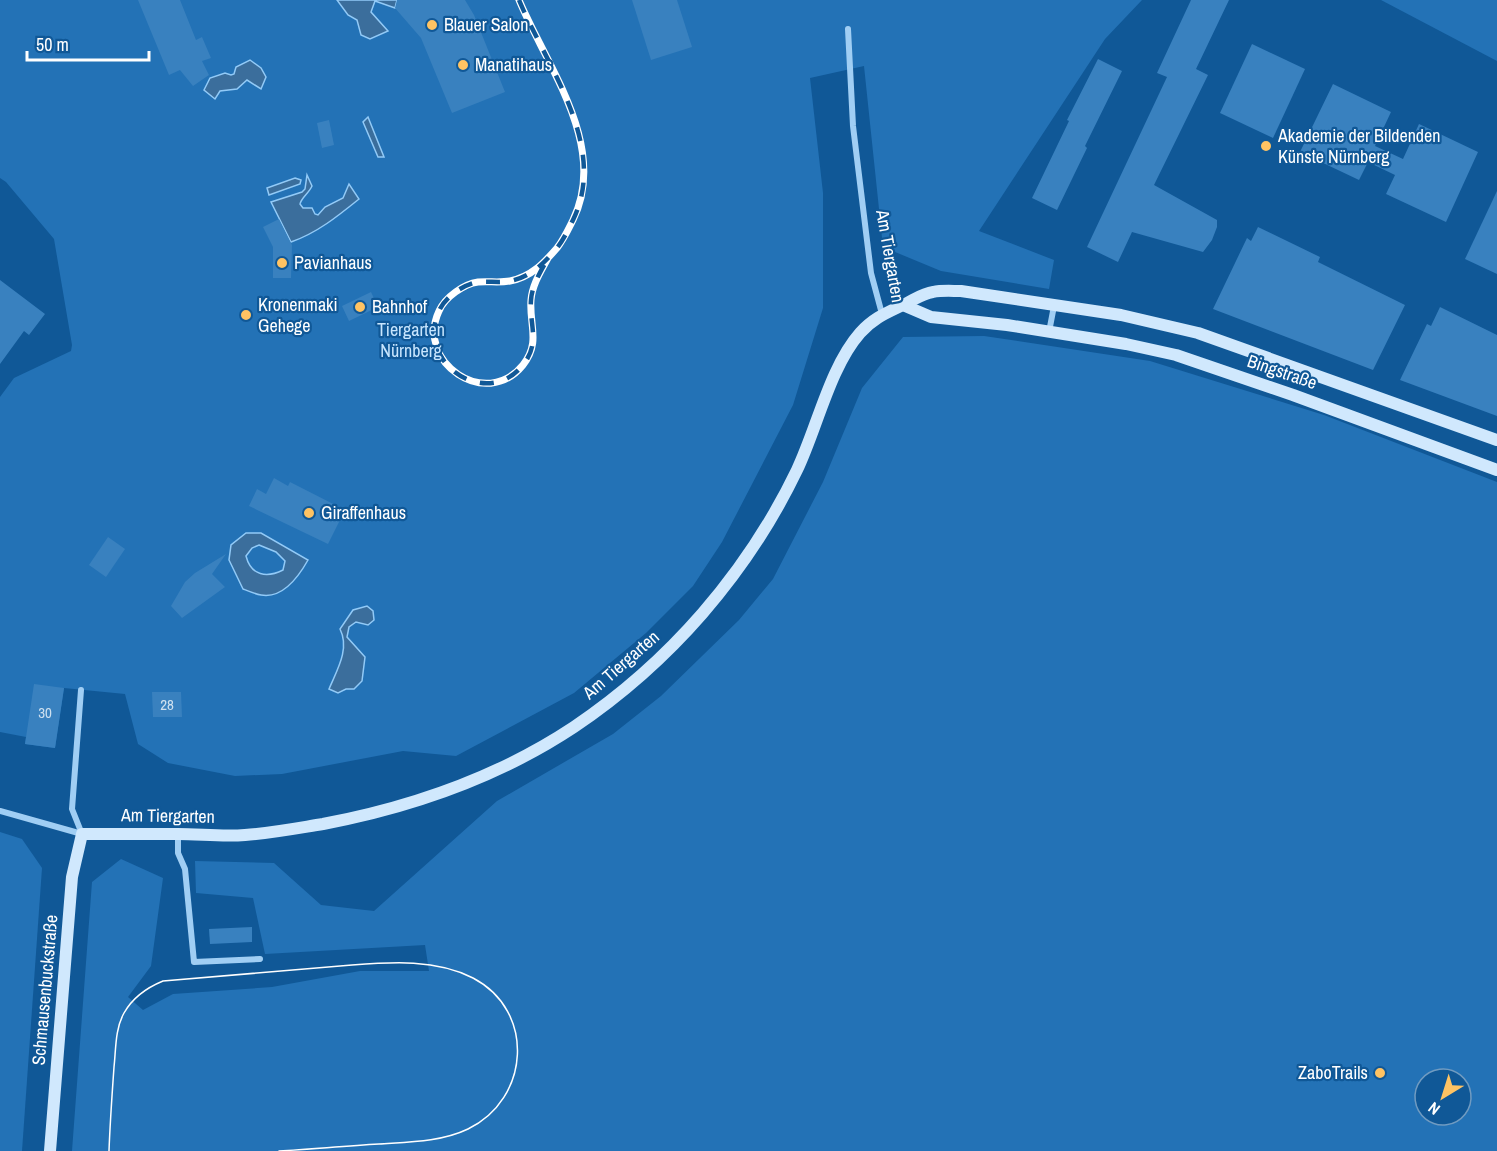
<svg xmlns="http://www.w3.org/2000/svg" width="1497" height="1151" viewBox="0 0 1497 1151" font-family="'Archivo Narrow',sans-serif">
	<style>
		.green { fill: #2372b6; fill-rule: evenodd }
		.water { fill: #3b6e9c; stroke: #92caf7; stroke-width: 1.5; fill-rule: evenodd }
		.building { fill: #3981bf }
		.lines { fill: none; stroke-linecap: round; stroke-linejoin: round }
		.street { stroke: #a0cef4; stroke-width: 6 }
		.secondary { stroke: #d0e8fd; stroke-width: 12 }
		.tram { stroke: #fff; stroke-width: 1.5 }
		.rail-casing { stroke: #fff; stroke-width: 7 }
		.rail { stroke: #105897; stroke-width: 4.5; stroke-dasharray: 14; stroke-linecap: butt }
		.poi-dot { fill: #ffc363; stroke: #105897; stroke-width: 2 }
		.labels { text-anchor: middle; stroke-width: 4.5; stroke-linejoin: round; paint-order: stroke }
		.number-label { font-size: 15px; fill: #cee0ef }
		.poi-label { font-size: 18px; fill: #fff; stroke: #105897; text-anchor: start }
		.street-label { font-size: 18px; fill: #fff; stroke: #105897 }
		.park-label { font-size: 18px; fill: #c8e6fe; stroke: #105897 }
	</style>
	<rect width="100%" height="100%" fill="#105897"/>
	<!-- green -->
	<g class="green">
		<polygon points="0,0 1142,0 1105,39 979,231 1054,260 1049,289 941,271 883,247 864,66 810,78 823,193 823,308 793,405 722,542 693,586 646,633 574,693 456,756 403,751 282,774 235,776 168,763 138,744 125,694 64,688 55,748 25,744 26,737 0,732 0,397 14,378 71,351 72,345 54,239 6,182 0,178"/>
		<polygon points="1381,0 1497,0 1497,61"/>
		<path d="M984,336L1150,361L1324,415L1497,482V1151H72L92,882L121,859L163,878L151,966L128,997L143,1010L173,994L272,987L360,971H429L425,945L265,954L253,898L196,893L195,861L274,863L321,905L374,911L497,801L613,734L661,696L739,620L773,579L823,482L862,388L903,337ZM1425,1079H1461V1115H1425Z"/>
		<polygon points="0,832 22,839 42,868 22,1151 0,1151"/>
	</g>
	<!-- water -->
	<g class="water">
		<polygon points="337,0 397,0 395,8 375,1 371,12 388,31 370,39 361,35 357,20 348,15"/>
		<polygon points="250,60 261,68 266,77 261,89 247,80 237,89 220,91 215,99 204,90 210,78 225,73 231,75 234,74 236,67"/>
		<polygon points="368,117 384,157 378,157 363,122"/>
		<path d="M307,175L312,186C309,193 301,198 300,204L303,208H312L315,214L318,215L325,207L343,198L349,184L359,199C338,216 317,233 291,242L271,202L302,192L305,189Z"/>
		<polygon points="295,178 301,180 300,184 269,195 267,188"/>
		<path d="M246,533H261L308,560C299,576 283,599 261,595C255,594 248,591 243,589L229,560L231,545ZM259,545L276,552L285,561L283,570C267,578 251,576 246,556L252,548Z"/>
		<path d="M367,606L373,611L374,620L368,625L356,622L349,627L347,637L365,657L362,681L354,689H346L338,693L329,689C337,670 350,649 340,629L353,610Z"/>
	</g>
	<!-- building -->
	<g class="building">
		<polygon points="138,0 180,0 196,40 202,37 211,58 202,61 209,75 193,86 180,70 169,75"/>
		<polygon points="397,0 465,0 474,15 505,92 452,113 421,38 395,8"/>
		<polygon points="632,0 677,0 692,47 651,60"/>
		<polygon points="1191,0 1229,0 1196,69 1208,75 1154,185 1217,220 1217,227 1212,240 1203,252 1132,232 1118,262 1087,247 1167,77 1157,73"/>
		<polygon points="1252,44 1305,69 1273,138 1220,113"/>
		<polygon points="1098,59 1122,71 1085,146 1087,148 1057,210 1032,198 1069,121 1067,120"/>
		<polygon points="1333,84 1391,112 1375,146 1403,159 1419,124 1478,152 1446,222 1386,194 1395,175 1368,162 1359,180 1300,152"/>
		<polygon points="329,120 334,145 322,148 317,123"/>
		<polygon points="1497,191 1497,274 1465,259"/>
		<polygon points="279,219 292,245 291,278 273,278 273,247 263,227"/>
		<polygon points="1258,227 1320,257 1318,262 1405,305 1373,370 1213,309 1247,238 1251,241"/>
		<polygon points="0,280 45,314 29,335 24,331 0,364"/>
		<polygon points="371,292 378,307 349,321 342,306"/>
		<polygon points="1440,307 1497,335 1497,416 1400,380 1427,324 1431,326"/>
		<polygon points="274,478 288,486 290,482 345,510 328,544 249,506 257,489 266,494"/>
		<polygon points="108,537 125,549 106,577 89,565"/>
		<polygon points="226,554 212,574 225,587 182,618 171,606 185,582 195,573"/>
		<polygon points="34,684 64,688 55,748 25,744"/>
		<polygon points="152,692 181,692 182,717 153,717"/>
		<polygon points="252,927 252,942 210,944 209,929"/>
	</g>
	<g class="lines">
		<!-- street -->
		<g class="street">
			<polyline points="848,29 853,126 871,273 882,314"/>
			<polyline points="1049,332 1054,306"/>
			<polyline points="81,690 72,809 82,834"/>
			<polyline points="0,811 82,834"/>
			<polyline points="178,834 178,853 185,869 194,962 260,959"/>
		</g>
		<!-- secondary -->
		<g class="secondary">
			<polyline points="903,305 931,317 1007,325 1126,344 1176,355 1293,395 1497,470"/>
			<path d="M50,1151L72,877L82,834C114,834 146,834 178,834C200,834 223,837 245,835C272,833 298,828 323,824C413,807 497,778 574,727C669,663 747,574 797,470C817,428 830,367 860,333C874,317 889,312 907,303C915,299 924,293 933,292C942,290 952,291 961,291L1121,315L1198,333L1497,440"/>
		</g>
		<!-- tram -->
		<path class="tram" d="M109,1151C110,1123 112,1095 114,1067C116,1049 115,1029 124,1013C133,997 146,988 163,981L352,965C392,962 436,959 473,978C536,1011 530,1099 468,1129C441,1142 408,1142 379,1144C345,1146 312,1149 279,1151"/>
		<defs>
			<path id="rail" d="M519,0C547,67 609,146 573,220C568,230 564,239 557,248C544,263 531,277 510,281C499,283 489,281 478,282C464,284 445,297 439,311C415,362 486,411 523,365C541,342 529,325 531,300C532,285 541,271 548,258"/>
		</defs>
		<!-- rail casing -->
		<use href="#rail" class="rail-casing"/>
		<!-- rail -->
		<use href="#rail" class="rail"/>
	</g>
	<!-- markers -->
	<g class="poi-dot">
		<circle cx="432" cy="25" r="6"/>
		<circle cx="463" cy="65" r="6"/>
		<circle cx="1266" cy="146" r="6"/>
		<circle cx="282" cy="263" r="6"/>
		<circle cx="360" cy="307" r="6"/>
		<circle cx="246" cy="315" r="6"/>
		<circle cx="309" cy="513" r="6"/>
		<circle cx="1380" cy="1073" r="6"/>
	</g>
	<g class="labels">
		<!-- number labels -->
		<g class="number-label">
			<text x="167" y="710">28</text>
			<text x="45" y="718">30</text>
		</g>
		<!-- poi labels -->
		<g class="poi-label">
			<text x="444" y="31">Blauer Salon</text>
			<text x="475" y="71">Manatihaus</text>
			<text x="1278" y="142">Akademie der Bildenden<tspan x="1278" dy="21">Künste Nürnberg</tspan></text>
			<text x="294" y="269">Pavianhaus</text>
			<text x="258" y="311">Kronenmaki<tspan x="258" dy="21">Gehege</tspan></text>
			<text x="372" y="313">Bahnhof</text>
			<text x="321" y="519">Giraffenhaus</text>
			<text x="1368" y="1079" text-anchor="end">ZaboTrails</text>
		</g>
		<!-- street labels -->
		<g class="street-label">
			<text transform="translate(890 256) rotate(80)" y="6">Am Tiergarten</text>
			<text transform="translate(1282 372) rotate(19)" y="6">Bingstraße</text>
			<text transform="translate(621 665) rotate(-41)" y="6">Am Tiergarten</text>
			<text transform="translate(168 816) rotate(1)" y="6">Am Tiergarten</text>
			<text transform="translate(45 990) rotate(-85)" y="6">Schmausenbuckstraße</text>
		</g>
		<!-- park labels -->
		<g class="park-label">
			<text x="411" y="336">Tiergarten<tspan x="411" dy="21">Nürnberg</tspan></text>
		</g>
	</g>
	<!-- north arrow -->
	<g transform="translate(1443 1097) rotate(218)"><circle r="28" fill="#105897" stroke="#709bc1" stroke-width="1.5"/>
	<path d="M0-4.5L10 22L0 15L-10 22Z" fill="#ffc363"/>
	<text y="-9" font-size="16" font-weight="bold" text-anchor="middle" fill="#ffffff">N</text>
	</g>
	<!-- scale -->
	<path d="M27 51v9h122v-9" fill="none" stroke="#ffffff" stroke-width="3"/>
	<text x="36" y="51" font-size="18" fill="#ffffff" stroke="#105897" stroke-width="4.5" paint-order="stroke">50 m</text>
</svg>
